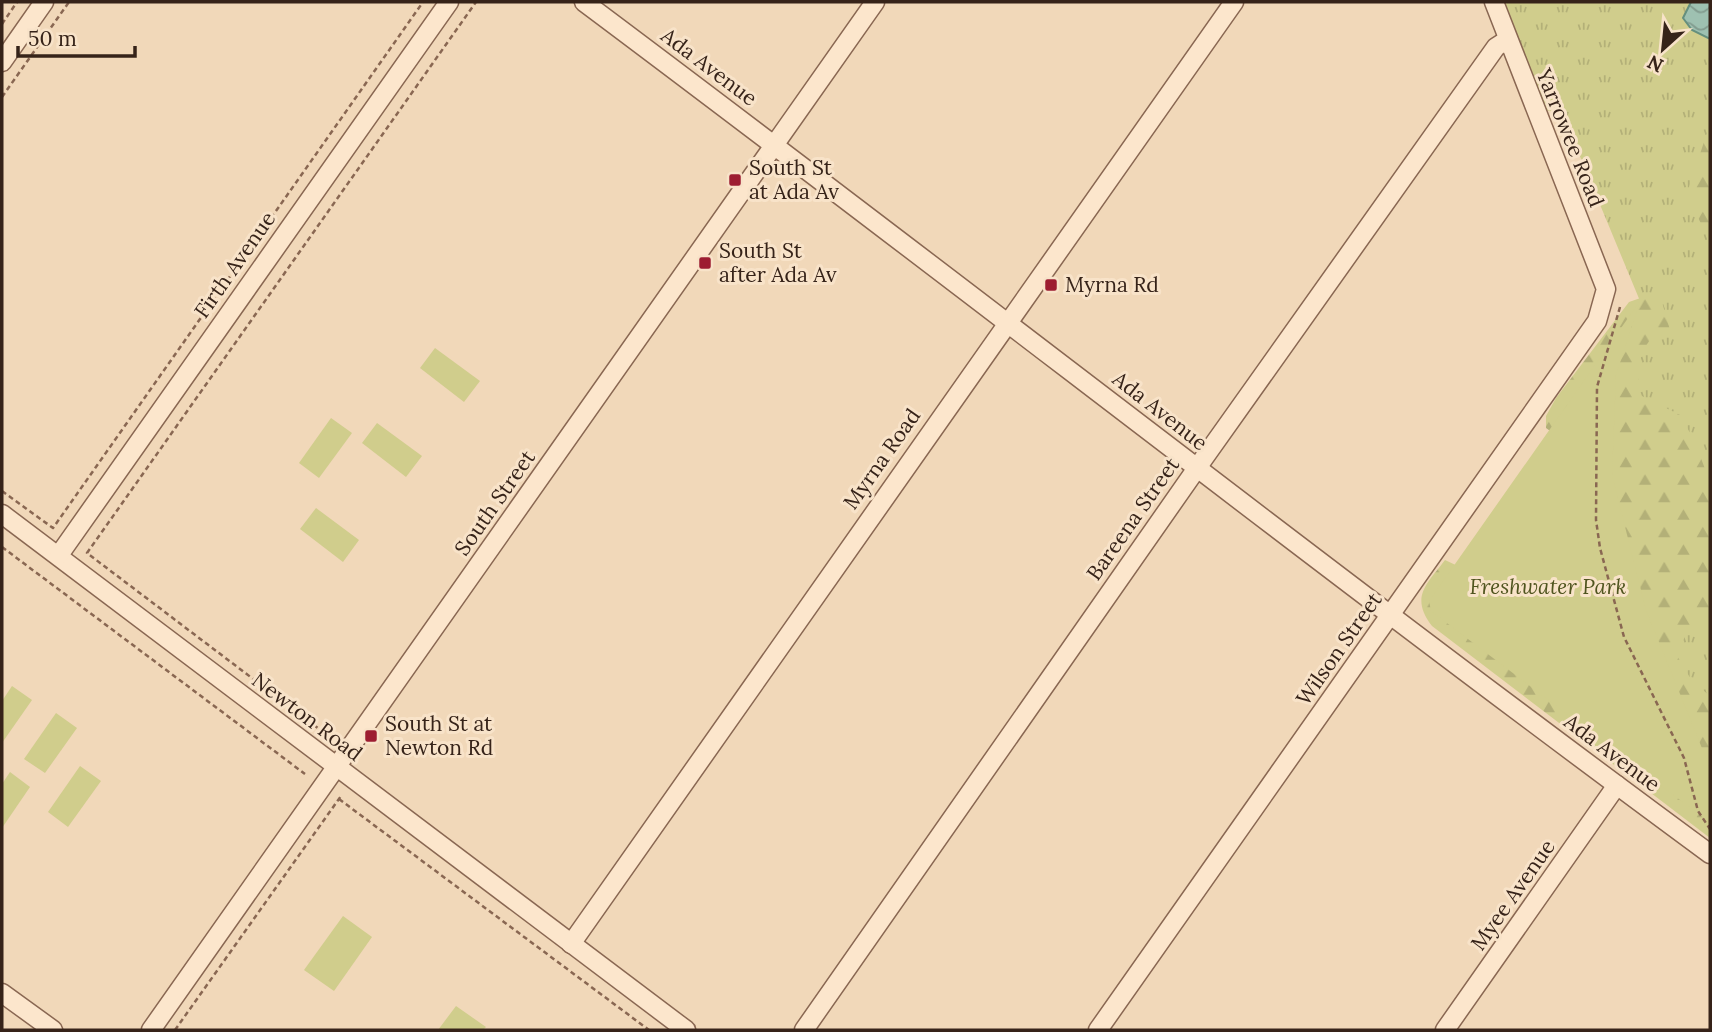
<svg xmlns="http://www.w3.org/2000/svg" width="1712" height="1032" viewBox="0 0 1712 1032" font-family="Lora,serif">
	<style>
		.grass { fill: url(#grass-tufts) }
		.forest { fill: url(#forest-firs) }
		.park { fill: #d0cd8c }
		.water { fill: url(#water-waves); stroke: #658f7e; stroke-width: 2 }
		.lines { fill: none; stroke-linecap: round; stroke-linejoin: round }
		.minor-casing { stroke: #896752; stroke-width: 21 }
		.path { stroke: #896752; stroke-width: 2.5; stroke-dasharray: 5 3.5; stroke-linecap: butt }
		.minor { stroke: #fce6cc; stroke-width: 18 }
		.poi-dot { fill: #9d1d31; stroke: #f8e3c9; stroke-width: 2.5 }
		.labels { text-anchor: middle; stroke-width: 6; stroke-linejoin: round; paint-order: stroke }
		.street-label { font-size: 21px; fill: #362319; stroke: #f8e3c9 }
		.poi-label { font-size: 21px; fill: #362319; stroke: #f8e3c9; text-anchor: start }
		.park-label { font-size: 21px; font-style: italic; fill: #4f541e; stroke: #f8e3c9 }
	</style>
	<defs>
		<pattern id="grass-tufts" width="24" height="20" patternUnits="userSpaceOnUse" patternTransform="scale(1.75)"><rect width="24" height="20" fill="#d0cd8c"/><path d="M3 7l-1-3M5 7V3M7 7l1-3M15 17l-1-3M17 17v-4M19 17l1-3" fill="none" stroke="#b3b078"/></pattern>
		<pattern id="forest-firs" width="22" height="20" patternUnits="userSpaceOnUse" patternTransform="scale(1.75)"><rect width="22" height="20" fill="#d0cd8c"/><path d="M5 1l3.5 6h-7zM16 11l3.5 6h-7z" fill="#b3b078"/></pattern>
		<pattern id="water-waves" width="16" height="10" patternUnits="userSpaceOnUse" patternTransform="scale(1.75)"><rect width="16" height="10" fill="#9ec1b1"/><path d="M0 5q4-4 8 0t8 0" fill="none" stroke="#829c8f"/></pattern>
	</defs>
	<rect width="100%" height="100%" fill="#f1d8b9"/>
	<!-- grass -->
	<polygon class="grass" points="1499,2 1710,2 1710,768 1612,475 1640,301 1562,113 1544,110"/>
	<!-- forest -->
	<g class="forest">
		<polygon points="1710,124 1710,243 1696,213 1689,187"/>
		<path d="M1649,295L1662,302L1670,330L1662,337L1652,338C1636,355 1638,373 1640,395L1680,415L1694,440L1710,482V628L1700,624L1688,631L1676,654L1692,681L1710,696V838L1432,626C1410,597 1426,585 1445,560L1462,568L1553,433L1546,428V416L1556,398L1629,302Z"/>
	</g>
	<!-- park -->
	<g class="park">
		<polygon points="1640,301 1616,375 1612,475 1646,610 1710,768 1709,822 1431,611 1429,601"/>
		<polygon points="435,348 480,381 464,402 420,368"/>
		<polygon points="331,418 352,433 319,478 299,463"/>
		<polygon points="377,423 422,456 406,477 362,443"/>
		<polygon points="316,508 359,540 343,562 300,529"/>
		<polygon points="12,686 32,700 2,743 2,701"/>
		<polygon points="56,713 77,728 45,773 24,759"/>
		<polygon points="80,766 101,781 68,827 48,812"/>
		<polygon points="10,772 30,787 2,828 2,784"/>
		<polygon points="343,916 372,937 334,991 304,970"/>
		<polygon points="456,1006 486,1027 483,1030 438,1030"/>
	</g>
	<!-- water -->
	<polygon class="water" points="1691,2 1710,2 1710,39 1692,30 1683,18"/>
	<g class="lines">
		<defs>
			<g id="minor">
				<path d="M584,2C961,284 1331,575 1710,854"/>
				<polyline points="2,62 44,2"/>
				<polyline points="2,514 686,1030"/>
				<polyline points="59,555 449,2"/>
				<polyline points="571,944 1234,2"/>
				<polyline points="2,993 53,1030"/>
				<polyline points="151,1030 875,2"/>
				<polyline points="804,1030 1204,458 1496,47 1507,40"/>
				<polyline points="1098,1030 1597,321 1606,289 1494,2"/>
				<polyline points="1445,1030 1617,785"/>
			</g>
		</defs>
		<!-- minor casing -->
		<use href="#minor" class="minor-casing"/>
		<!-- path -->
		<g class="path">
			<polyline points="2,24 17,2"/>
			<polyline points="2,97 69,2"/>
			<polyline points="1620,307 1597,387 1596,520 1600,548 1624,637 1684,758 1698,811 1710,829"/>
			<polyline points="2,491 53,528 423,2"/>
			<polyline points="2,547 305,774"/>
			<polyline points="331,738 87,553 476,2"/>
			<polyline points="339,799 649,1030"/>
			<polyline points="175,1030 341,796"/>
		</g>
		<!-- minor -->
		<use href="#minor" class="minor"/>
	</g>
	<!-- markers -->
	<g class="poi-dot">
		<rect x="728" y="173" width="14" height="14" rx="3.5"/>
		<rect x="698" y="256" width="14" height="14" rx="3.5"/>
		<rect x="1044" y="278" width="14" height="14" rx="3.5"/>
		<rect x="364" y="729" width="14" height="14" rx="3.5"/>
	</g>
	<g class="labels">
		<!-- street labels -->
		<g class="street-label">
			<text transform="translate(709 67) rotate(37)" y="7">Ada Avenue</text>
			<text transform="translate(1570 138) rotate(68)" y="7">Yarrowee Road</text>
			<text transform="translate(235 265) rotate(-55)" y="7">Firth Avenue</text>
			<text transform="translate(1160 411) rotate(38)" y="7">Ada Avenue</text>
			<text transform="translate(882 459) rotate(-55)" y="7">Myrna Road</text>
			<text transform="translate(495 503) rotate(-55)" y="7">South Street</text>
			<text transform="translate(1133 519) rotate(-55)" y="7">Bareena Street</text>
			<text transform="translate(1339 649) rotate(-55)" y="7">Wilson Street</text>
			<text transform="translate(307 717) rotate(37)" y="7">Newton Road</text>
			<text transform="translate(1612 753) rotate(37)" y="7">Ada Avenue</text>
			<text transform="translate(1513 895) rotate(-55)" y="7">Myee Avenue</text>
		</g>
		<!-- poi labels -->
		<g class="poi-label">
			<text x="749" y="175">South St<tspan x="749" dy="24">at Ada Av</tspan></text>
			<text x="719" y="258">South St<tspan x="719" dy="24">after Ada Av</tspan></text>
			<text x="1065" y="292">Myrna Rd</text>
			<text x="385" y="731">South St at<tspan x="385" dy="24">Newton Rd</tspan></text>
		</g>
		<!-- park labels -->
		<g class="park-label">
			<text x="1548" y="594">Freshwater Park</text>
		</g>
	</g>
	<!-- border -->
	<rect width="1712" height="1032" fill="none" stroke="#362319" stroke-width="7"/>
	<!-- north arrow -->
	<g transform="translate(1663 49) rotate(207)" stroke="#f8e3c9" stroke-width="5" paint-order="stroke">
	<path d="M0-5L12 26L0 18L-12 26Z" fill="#362319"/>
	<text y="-10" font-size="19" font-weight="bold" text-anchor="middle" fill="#362319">N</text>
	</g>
	<!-- scale -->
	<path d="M18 46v10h117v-10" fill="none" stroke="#362319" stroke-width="3.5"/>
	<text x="28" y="46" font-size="21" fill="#362319" stroke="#f8e3c9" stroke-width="5" paint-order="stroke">50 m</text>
</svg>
